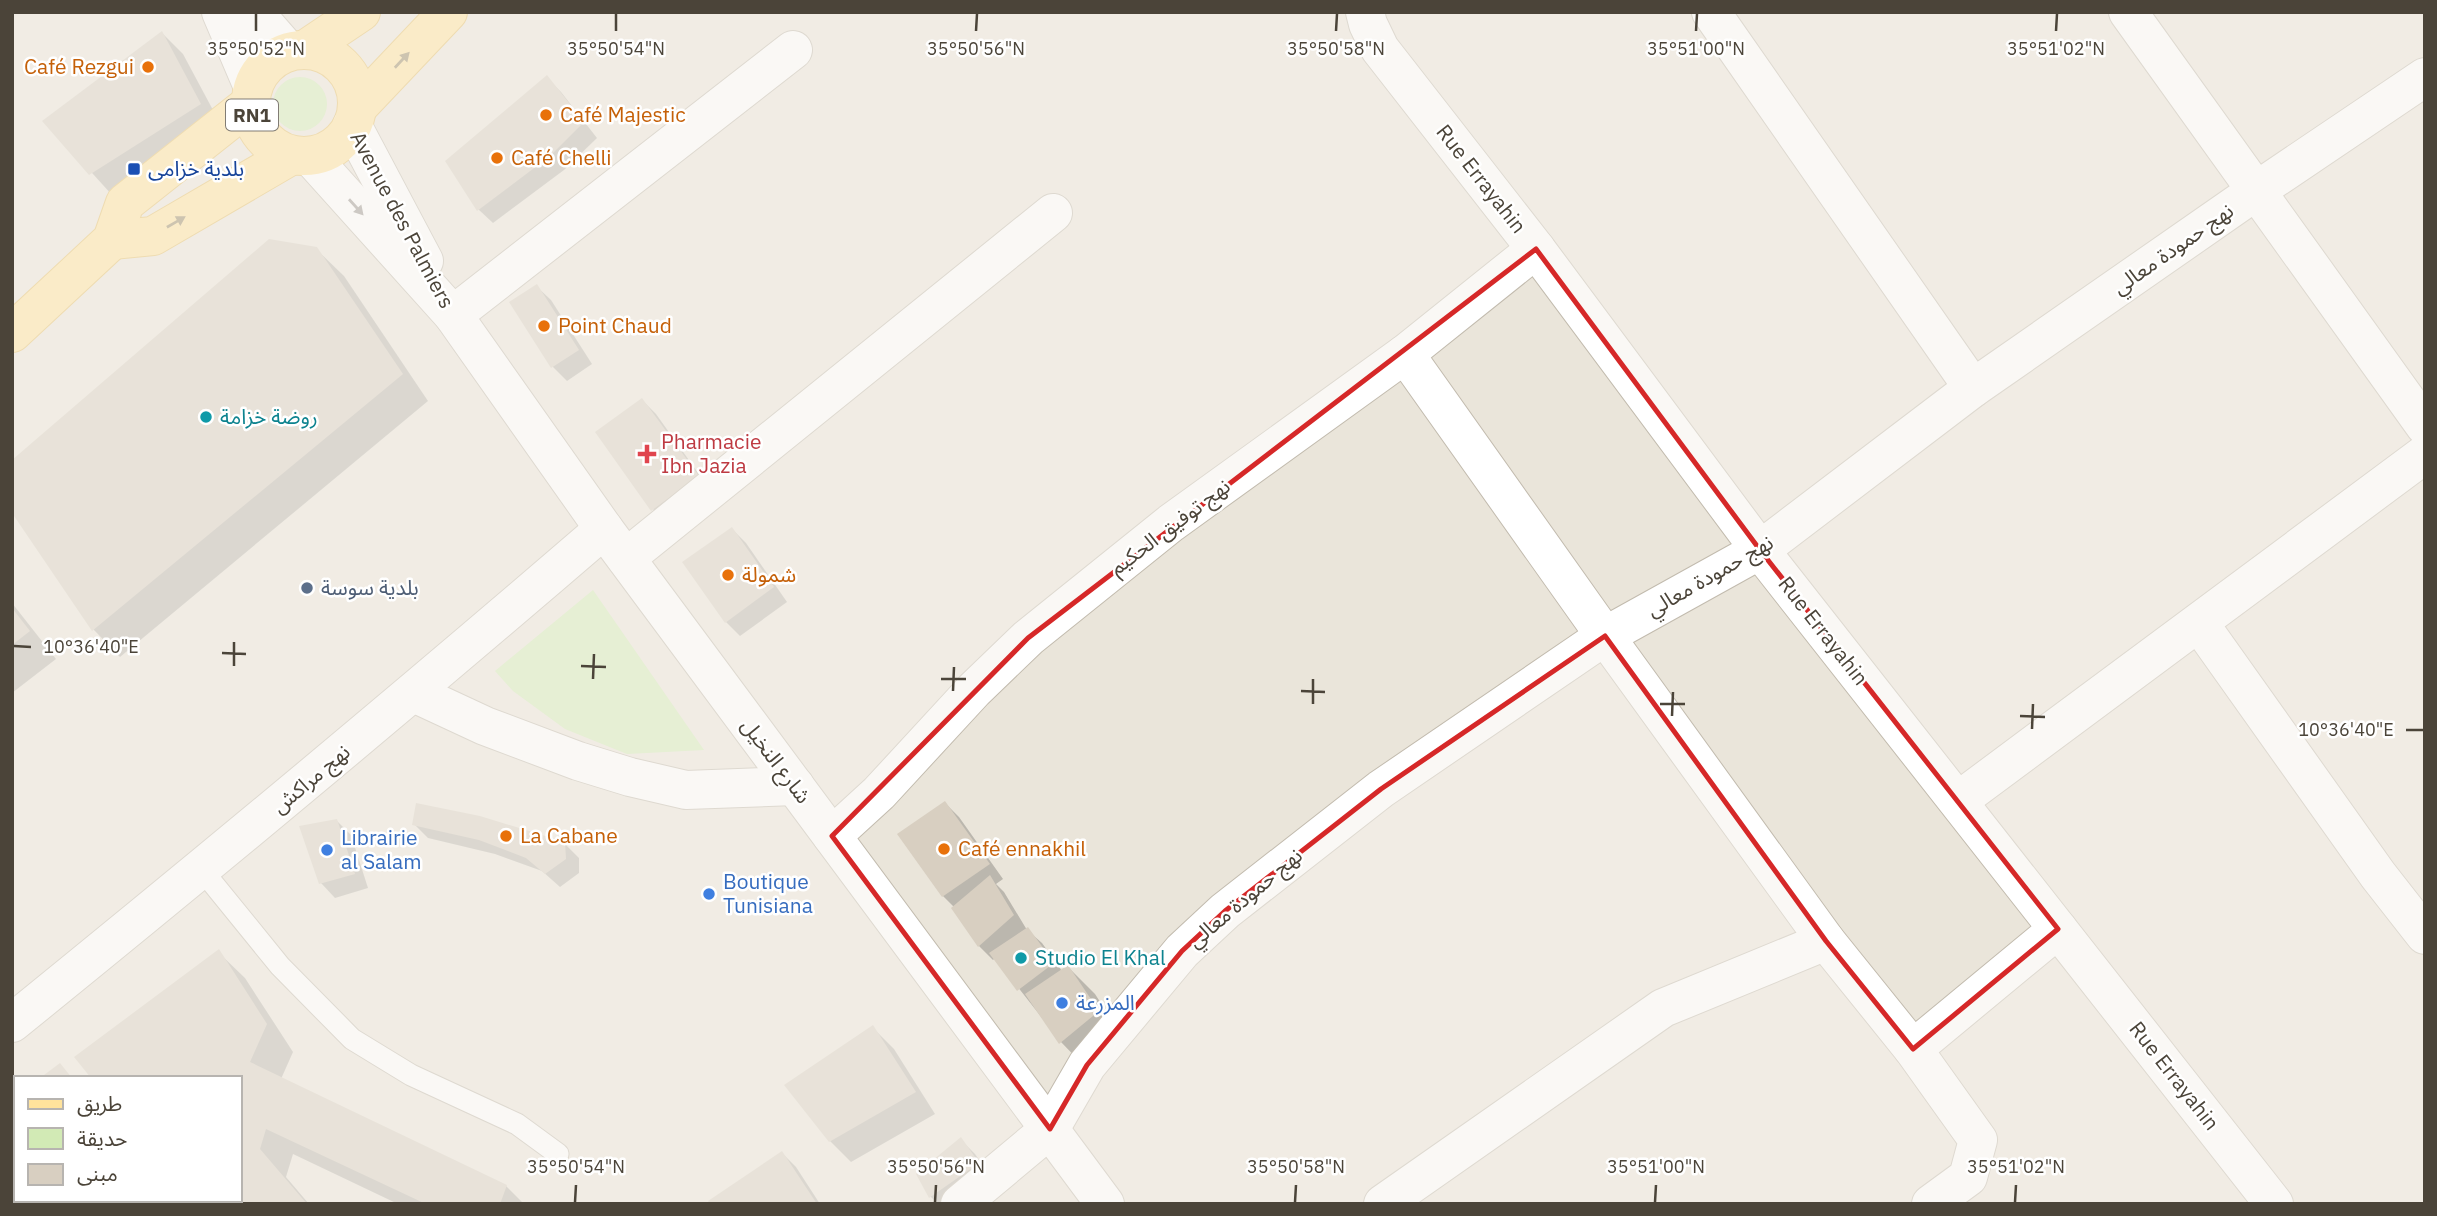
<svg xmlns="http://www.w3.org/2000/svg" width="2437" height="1216" viewBox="0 0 2437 1216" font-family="'IBM Plex Sans','Noto Sans Arabic',sans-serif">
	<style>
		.residential { fill: #eae5da; fill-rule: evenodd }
		.green { fill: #d2eab5 }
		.shadow { fill: #0003 }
		.building { fill: #d8cfc1 }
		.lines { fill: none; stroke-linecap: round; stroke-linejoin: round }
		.service-casing { stroke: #c2bbae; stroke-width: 23 }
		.minor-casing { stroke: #c2bbae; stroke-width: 40 }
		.tertiary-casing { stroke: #c2bbae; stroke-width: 40 }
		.primary-casing { stroke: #e6c16a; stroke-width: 40 }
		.service { stroke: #fff; stroke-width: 21 }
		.minor { stroke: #fff; stroke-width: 38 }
		.tertiary { stroke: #fff; stroke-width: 38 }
		.primary { stroke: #ffe39c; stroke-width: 38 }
		.oneway { fill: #9c8c66 }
		.oneway2 { fill: #9c9892 }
		.marked { fill: none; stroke: #d62828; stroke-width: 5; stroke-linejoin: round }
		.ticks { fill: none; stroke: #4b4439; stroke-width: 2.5 }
		.food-dot { fill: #e8710a; stroke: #fff; stroke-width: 2.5 }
		.transit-dot { fill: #1a4fb4; stroke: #fff; stroke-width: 2.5 }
		.culture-dot { fill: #0f9aa8; stroke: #fff; stroke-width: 2.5 }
		.health-dot { fill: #e0444e; stroke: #fff; stroke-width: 2.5 }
		.service-dot { fill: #5c6f8a; stroke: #fff; stroke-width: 2.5 }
		.shop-dot { fill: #3f7fe0; stroke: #fff; stroke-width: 2.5 }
		.labels { text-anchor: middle; stroke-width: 5; stroke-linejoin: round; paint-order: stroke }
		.shield { fill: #fff; stroke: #817c74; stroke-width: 2 }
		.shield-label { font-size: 19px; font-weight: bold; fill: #4b4439 }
		.food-label { font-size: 21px; fill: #c56008; stroke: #fff; text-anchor: start }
		.transit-label { font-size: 21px; fill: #164399; stroke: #fff; text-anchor: start }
		.street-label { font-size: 21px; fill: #4b4439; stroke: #fff }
		.culture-label { font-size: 21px; fill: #0d838f; stroke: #fff; text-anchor: start }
		.health-label { font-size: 21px; fill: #be3a42; stroke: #fff; text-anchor: start }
		.service-label { font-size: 21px; fill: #4e5e75; stroke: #fff; text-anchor: start }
		.shop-label { font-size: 21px; fill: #366cbe; stroke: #fff; text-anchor: start }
		.ticks-label { font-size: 18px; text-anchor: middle; fill: #4b4439; stroke: #fff; stroke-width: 5; stroke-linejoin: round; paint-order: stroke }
	</style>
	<rect width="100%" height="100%" fill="#f6f3ec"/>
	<!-- residential -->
	<path class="residential" d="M12,12H2425V1204H12ZM16,1078H240V1200H16Z"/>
	<!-- green -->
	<g class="green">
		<circle cx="300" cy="104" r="27"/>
		<polygon points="593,590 704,750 627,754 565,729 513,691 495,671"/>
	</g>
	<!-- shadow -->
	<g class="shadow">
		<polygon points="162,33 183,54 221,125 112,195 45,121"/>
		<polygon points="547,78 561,92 597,138 564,170 493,223 478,209"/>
		<polygon points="316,249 344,276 428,401 120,657 94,630 12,510"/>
		<polygon points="536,286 551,300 592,364 567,381 553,367"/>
		<polygon points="642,400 656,414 711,491 667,524 653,509"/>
		<polygon points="732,529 746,543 787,602 740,636 726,622"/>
		<polygon points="12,603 56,659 12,693"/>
		<polygon points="945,803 959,817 1003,879 996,884 1004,892 1027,930 1042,943 1062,971 1068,967 1095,994 1124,1039 1087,1069 1061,1042 995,958 993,960 979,946 953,909 954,907 943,896 900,834"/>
		<polygon points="337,821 351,835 368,888 335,898 321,883"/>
		<polygon points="414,824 564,843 579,858 579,873 560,887 542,871 495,854 428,838"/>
		<polygon points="218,952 245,978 293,1052 281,1079 506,1186 524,1204 398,1204 293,1154 286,1177 309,1204 241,1204 240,1078"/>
		<polygon points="873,1028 894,1049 935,1114 851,1162 830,1141"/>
		<polygon points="961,1140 975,1154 992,1178 955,1204 938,1204 931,1197 918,1175"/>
		<polygon points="782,1153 796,1167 820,1204 712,1204"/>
	</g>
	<!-- building -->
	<g class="building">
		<polygon points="162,31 201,104 89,175 42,121"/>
		<polygon points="547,75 584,122 550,156 477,211 445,161"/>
		<polygon points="269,239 317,247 403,374 92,631 12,513 12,460"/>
		<polygon points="537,284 579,350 551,368 509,302"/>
		<polygon points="642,398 699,476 651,511 595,432"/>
		<polygon points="732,527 774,587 725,623 682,562"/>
		<polygon points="12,608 30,631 12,645"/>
		<polygon points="945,801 990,864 942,897 897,834"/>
		<polygon points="416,803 480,816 565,842 566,859 545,874 526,858 479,840 412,825"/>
		<polygon points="337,819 355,874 319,884 299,826"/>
		<polygon points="990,875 1014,915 978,947 951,908"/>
		<polygon points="1028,927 1054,963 1017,991 989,953"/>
		<polygon points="219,949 267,1024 250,1062 507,1185 500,1204 426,1204 266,1129 260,1149 307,1204 239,1204 236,1200 240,1200 240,1078 91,1078 74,1057"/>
		<polygon points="1068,965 1099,1011 1059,1044 1025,994"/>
		<polygon points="873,1025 916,1092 829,1142 784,1085"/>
		<polygon points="60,1063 72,1078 40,1078"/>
		<polygon points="16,1096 16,1200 168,1200 171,1204 12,1204 12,1099"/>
		<polygon points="961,1137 979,1163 929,1198 916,1174"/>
		<polygon points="782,1151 817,1204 710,1204 708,1201"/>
	</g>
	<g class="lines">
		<defs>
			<polyline id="service" points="202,870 280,966 352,1039 411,1075 517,1124 558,1154"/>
			<g id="minor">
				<polyline points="1365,12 1368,24 1380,49 1536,249 1760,550 2274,1204"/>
				<polyline points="1711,12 1973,388"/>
				<polyline points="2128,12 2425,426"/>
				<polyline points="453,315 793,50"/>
				<polyline points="1405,354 1605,636 1826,941 1913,1049 1978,1140 1968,1177 1931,1204"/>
				<polyline points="626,558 1053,213"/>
				<polyline points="2199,623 2378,875 2425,935"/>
				<polyline points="414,693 485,726 578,761 630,777 686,790 795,786"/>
				<polyline points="1958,801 2425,454"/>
				<polyline points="832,836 879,793 974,690 1028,638 1171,523 1405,354 1536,249"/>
				<path d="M12,1023C212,861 409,697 604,529"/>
				<polyline points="1913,1049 2058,929"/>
				<polyline points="960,1204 1050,1129 1087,1065 1182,951 1225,911 1381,789 1605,636 1760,550 1973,388 2256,191 2425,77"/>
				<polyline points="1383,1204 1663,1008 1826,941"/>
			</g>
			<g id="tertiary">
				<polyline points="221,12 253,87"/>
				<polyline points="254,12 288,51"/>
				<polyline points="352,125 424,261"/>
				<polyline points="310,156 453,315 604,529 1105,1204"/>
			</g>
			<g id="primary">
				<polyline points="306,49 361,12"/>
				<circle cx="304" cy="103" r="53"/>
				<polyline points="357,108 448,12"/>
				<polyline points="112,240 153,236 292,155"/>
				<polyline points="12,333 112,240 125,203 250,104"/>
			</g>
		</defs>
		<!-- service casing -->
		<use href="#service" class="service-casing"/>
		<!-- minor casing -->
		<use href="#minor" class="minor-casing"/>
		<!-- tertiary casing -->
		<use href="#tertiary" class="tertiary-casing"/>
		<!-- primary casing -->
		<use href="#primary" class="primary-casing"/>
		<!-- service -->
		<use href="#service" class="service"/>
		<!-- minor -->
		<use href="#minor" class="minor"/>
		<!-- tertiary -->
		<use href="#tertiary" class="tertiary"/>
		<!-- primary -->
		<use href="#primary" class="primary"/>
	</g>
	<!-- one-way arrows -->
	<defs><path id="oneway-solid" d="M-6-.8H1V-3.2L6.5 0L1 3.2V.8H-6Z" transform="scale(1.75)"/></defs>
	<g class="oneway">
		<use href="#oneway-solid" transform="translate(402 60) rotate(-47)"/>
		<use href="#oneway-solid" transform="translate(176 222) rotate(-30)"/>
	</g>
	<use class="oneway2" href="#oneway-solid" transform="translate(356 207) rotate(48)"/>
	<!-- marked area -->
	<path d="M0 0H2437V1216H0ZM1536,249L1760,550L2058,929L1913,1049L1826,941L1605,636L1381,789L1225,911L1182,951L1087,1065L1050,1129L832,836L1028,638Z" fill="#f6f3ec" fill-opacity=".55" fill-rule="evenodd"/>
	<path class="marked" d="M1536,249L1760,550L2058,929L1913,1049L1826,941L1605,636L1381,789L1225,911L1182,951L1087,1065L1050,1129L832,836L1028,638Z"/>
	<!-- ticks -->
	<path class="ticks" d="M256,31V14M616,31V14M976,31L977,14M1336,31L1337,14M1696,31L1697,14M2056,31L2057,14M14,646L31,647M222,653L246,654M234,666V642M581,666L606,667M593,679L594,654M941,679H966M953,691L954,667M1301,691L1325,692M1313,704V679M1660,704H1685M1672,716L1673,692M2020,716L2045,717M2032,729L2033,704M2406,730H2423M575,1202L576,1185M935,1202L936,1185M1295,1202L1296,1185M1655,1202L1656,1185M2015,1202L2016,1185"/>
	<!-- markers -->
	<g class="food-dot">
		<circle cx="148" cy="67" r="7"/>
		<circle cx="546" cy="115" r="7"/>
		<circle cx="497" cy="158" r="7"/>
		<circle cx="544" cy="326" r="7"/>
		<circle cx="728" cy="575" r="7"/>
		<circle cx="506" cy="836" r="7"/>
		<circle cx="944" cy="849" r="7"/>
	</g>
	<rect class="transit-dot" x="127" y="162" width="14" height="14" rx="3.5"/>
	<g class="culture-dot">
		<circle cx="206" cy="417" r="7"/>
		<circle cx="1021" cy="958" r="7"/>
	</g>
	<path class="health-dot" d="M643.5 443.5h7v7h7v7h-7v7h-7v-7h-7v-7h7z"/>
	<circle class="service-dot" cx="307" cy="588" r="7"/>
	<g class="shop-dot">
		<circle cx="327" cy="850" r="7"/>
		<circle cx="709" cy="894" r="7"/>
		<circle cx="1062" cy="1003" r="7"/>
	</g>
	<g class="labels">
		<!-- shield labels -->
		<rect class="shield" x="226" y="99.5" width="52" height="31" rx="5"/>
		<g class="shield-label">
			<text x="252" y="122">RN1</text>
		</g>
		<!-- food labels -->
		<g class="food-label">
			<text x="134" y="74" text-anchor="end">Café Rezgui</text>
			<text x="560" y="122">Café Majestic</text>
			<text x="511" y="165">Café Chelli</text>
			<text x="558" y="333">Point Chaud</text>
			<text x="742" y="582">شمولة</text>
			<text x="520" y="843">La Cabane</text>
			<text x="958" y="856">Café ennakhil</text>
		</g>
		<!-- transit labels -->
		<g class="transit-label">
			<text x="148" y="176">بلدية خزامى</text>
		</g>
		<!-- street labels -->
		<g class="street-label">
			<text transform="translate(1481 179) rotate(52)" y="7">Rue Errayahin</text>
			<text transform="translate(402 220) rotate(62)" y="7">Avenue des Palmiers</text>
			<text transform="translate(2173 249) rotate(-35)" y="7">نهج حمودة معالي</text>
			<text transform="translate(1170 527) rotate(-37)" y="7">نهج توفيق الحكيم</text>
			<text transform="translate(1710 576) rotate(-30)" y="7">نهج حمودة معالي</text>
			<text transform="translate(1823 631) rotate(52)" y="7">Rue Errayahin</text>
			<text transform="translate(776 761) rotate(53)" y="7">شارع النخيل</text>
			<text transform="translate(311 779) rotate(-40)" y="7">نهج مراكش</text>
			<text transform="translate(1245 898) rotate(-40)" y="7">نهج حمودة معالي</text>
			<text transform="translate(2174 1076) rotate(52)" y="7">Rue Errayahin</text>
		</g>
		<!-- culture labels -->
		<g class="culture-label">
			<text x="220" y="424">روضة خزامة</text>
			<text x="1035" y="965">Studio El Khal</text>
		</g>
		<!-- health labels -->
		<g class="health-label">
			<text x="661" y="449">Pharmacie<tspan x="661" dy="24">Ibn Jazia</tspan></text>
		</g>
		<!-- service labels -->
		<g class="service-label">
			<text x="321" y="595">بلدية سوسة</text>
		</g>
		<!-- shop labels -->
		<g class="shop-label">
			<text x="341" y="845">Librairie<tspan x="341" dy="24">al Salam</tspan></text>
			<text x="723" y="889">Boutique<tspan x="723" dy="24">Tunisiana</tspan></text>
			<text x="1076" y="1010">المزرعة</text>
		</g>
	</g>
	<g class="ticks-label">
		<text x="256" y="55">35°50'52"N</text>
		<text x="616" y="55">35°50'54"N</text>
		<text x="976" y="55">35°50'56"N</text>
		<text x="1336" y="55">35°50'58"N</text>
		<text x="1696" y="55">35°51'00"N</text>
		<text x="2056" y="55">35°51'02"N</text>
		<text x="91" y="653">10°36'40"E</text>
		<text x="2346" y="736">10°36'40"E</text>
		<text x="576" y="1173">35°50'54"N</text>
		<text x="936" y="1173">35°50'56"N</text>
		<text x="1296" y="1173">35°50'58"N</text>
		<text x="1656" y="1173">35°51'00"N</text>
		<text x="2016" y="1173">35°51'02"N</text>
	</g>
	<!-- border -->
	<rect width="2437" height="1216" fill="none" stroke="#4b4439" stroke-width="28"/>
	<!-- legend -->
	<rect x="14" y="1076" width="228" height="126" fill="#ffffff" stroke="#b7b4b0" stroke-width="2"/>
	<rect x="28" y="1099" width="35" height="10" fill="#ffe39c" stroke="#b7b4b0" stroke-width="2"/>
	<text x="77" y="1111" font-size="21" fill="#4b4439">طريق</text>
	<rect x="28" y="1128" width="35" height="21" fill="#d2eab5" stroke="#b7b4b0" stroke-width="2"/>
	<text x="77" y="1146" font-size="21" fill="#4b4439">حديقة</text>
	<rect x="28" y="1164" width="35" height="21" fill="#d8cfc1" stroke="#b7b4b0" stroke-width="2"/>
	<text x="77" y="1181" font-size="21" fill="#4b4439">مبنى</text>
</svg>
